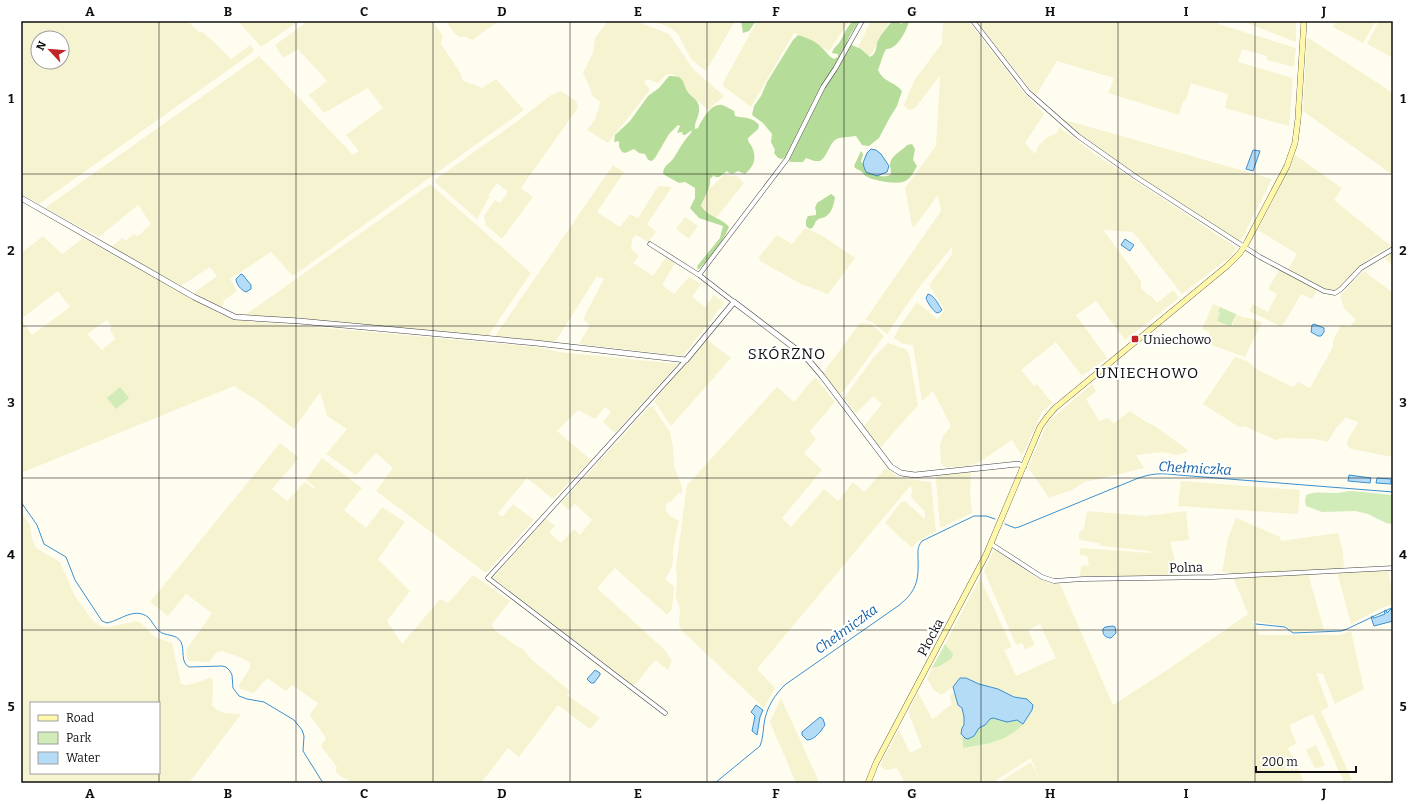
<svg xmlns="http://www.w3.org/2000/svg" width="1414" height="804" viewBox="0 0 1414 804" font-family="Bitter,serif">
	<style>
		.farmland { fill: #f6f3d0; fill-rule: evenodd }
		.green { fill: #d1ebb9 }
		.forest { fill: #b5dc98 }
		.water { fill: #b4dcf7; stroke: #3a90d0 }
		.lines { fill: none; stroke-linecap: round; stroke-linejoin: round }
		.stream { stroke: #3a90d0; stroke-width: 1 }
		.minor-casing { stroke: #424242; stroke-width: 5 }
		.tertiary-casing { stroke: #424242; stroke-width: 6 }
		.secondary-casing { stroke: #313131; stroke-width: 6 }
		.minor { stroke: #fff; stroke-width: 4 }
		.tertiary { stroke: #fff; stroke-width: 5 }
		.secondary { stroke: #fff8ab; stroke-width: 5.5 }
		.grid { fill: none; stroke: #0f0f0f; stroke-width: 1; stroke-opacity: 0.55 }
		.poi-dot { fill: #c22327; stroke: #fff; stroke-width: 1.5 }
		.labels { text-anchor: middle; stroke-width: 4; stroke-linejoin: round; paint-order: stroke }
		.poi-label { font-size: 13px; fill: #0f0f0f; stroke: #fff; text-anchor: start }
		.street-label { font-size: 13px; fill: #0f0f0f; stroke: #fff }
		.water-label { font-size: 14px; font-style: italic; fill: #1561a4; stroke: #fff }
		.quarter-label { font-size: 15px; letter-spacing: 1px; fill: #0f0f0f; stroke: #fff }
		.neatline { fill: none; stroke: #0f0f0f; stroke-width: 1.5 }
		.grid-label { font-size: 13px; text-anchor: middle; font-weight: bold; fill: #0f0f0f }
	</style>
	<rect width="100%" height="100%" fill="#fffdf0"/>
	<!-- farmland -->
	<g class="farmland">
		<path d="M21,21H187L199,32H203L231,59L250,45L254,49L252,53L39,204L21,194ZM38,38H62V62H38Z"/>
		<polygon points="238,21 299,21 261,47"/>
		<polygon points="308,21 432,21 443,36 441,44 461,74 462,80 482,88 496,79 524,110 293,276 271,252 230,279 237,291 223,301 224,304 221,308 194,293 217,276 210,267 181,286 111,247 122,238 125,241 134,234 138,236 151,224 138,205 99,237 45,208 259,56 353,155 359,151 346,135 383,108 368,88 324,113 309,95 327,81 298,49 283,58 275,45"/>
		<polygon points="446,21 499,21 472,40 466,37 460,37 455,34"/>
		<polygon points="608,21 636,21 669,34 693,69 724,96 708,110 687,91 682,81 679,77 671,74 666,75 658,83 648,79 644,82 650,90 608,143 587,130 596,118 596,114 599,108 600,101 592,96 590,88 583,73 593,53 595,38"/>
		<polygon points="655,21 735,21 706,71 691,59 678,34 672,29"/>
		<polygon points="757,21 849,21 829,51 806,38 794,33 751,107 722,85"/>
		<polygon points="871,21 890,21 870,56 858,47"/>
		<polygon points="943,21 968,21 1023,92 1044,114 1025,143 1035,154 1039,145 1046,138 1057,133 1059,127 1093,153 1237,248 1230,257 1182,294 1133,232 1103,230 1141,281 1141,288 1147,294 1151,296 1157,303 1173,290 1179,298 1125,340 1096,301 1076,315 1107,358 1082,376 1056,342 1021,370 1034,386 1037,384 1052,403 1042,412 1022,456 1012,440 978,463 967,466 950,467 944,467 941,463 940,445 943,436 951,426 933,391 922,401 913,345 903,344 894,338 900,326 917,302 937,319 945,310 929,285 952,254 952,247 917,290 887,334 872,322 865,320 941,211 938,195 914,227 912,226 905,188 936,146 940,75 916,107 911,110 907,109 904,105 914,81 942,43"/>
		<polygon points="976,21 1219,21 1218,24 1296,48 1294,67 1267,60 1267,56 1242,49 1238,62 1293,78 1289,126 1225,108 1228,94 1193,84 1191,84 1186,100 1183,101 1179,115 1108,93 1114,78 1057,61 1036,95 1031,90"/>
		<polygon points="1242,21 1296,21 1296,42"/>
		<polygon points="1336,21 1376,21 1363,43 1333,27"/>
		<polygon points="1379,21 1393,21 1393,58 1367,44"/>
		<polygon points="1307,37 1393,93 1393,175 1303,111"/>
		<polygon points="561,91 576,101 578,106 577,109 521,188 533,197 502,239 486,225 484,216 495,200 500,203 508,192 497,183 488,195 489,197 477,219 435,182 436,179 519,120 551,95"/>
		<polygon points="1062,119 1272,179 1242,239 1237,240 1139,177 1082,136"/>
		<polygon points="1295,155 1342,188 1334,200 1391,246 1371,257 1358,267 1337,290 1331,291 1325,289 1288,270 1297,254 1258,230"/>
		<polygon points="613,165 624,172 597,212 620,227 630,214 638,218 658,186 672,187 647,224 656,232 648,242 636,235 632,239 631,249 639,256 633,263 653,276 666,257 675,263 662,285 674,294 689,277 701,284 692,297 705,307 714,295 724,303 683,356 579,344 590,325 583,319 604,279 597,276 555,342 495,336"/>
		<polygon points="724,175 733,176 738,177 744,183 716,218 705,212 701,206 703,198 709,189"/>
		<polygon points="430,184 531,273 488,336 245,315"/>
		<polygon points="685,217 698,226 689,239 676,229"/>
		<polygon points="805,228 821,235 855,258 828,294 801,284 760,261 759,257 777,235 792,244"/>
		<path d="M43,236L62,254L83,238L220,314L235,320L537,347L559,352L678,364L615,433L603,422L611,412L605,407L595,419L578,410L557,431L591,460L553,499L527,478L498,513L502,517L513,504L534,520L486,573L376,491L393,468L376,453L356,475L326,454L347,429L327,416L320,392L294,429L255,399L234,386L21,473V253ZM58,291L70,307L32,335L21,319ZM107,320L112,327L110,329L115,339L102,350L87,334Z"/>
		<polygon points="1393,251 1393,266 1382,256"/>
		<polygon points="1279,270 1317,290 1312,299 1301,294 1282,327 1249,311 1253,304 1268,312 1277,294 1268,289"/>
		<polygon points="1364,271 1393,293 1393,457 1351,449 1347,445 1348,439 1358,423 1356,421 1352,420 1346,417 1336,428 1328,442 1315,439 1284,438 1276,440 1244,426 1239,427 1203,404 1235,357 1247,361 1258,370 1293,387 1298,382 1310,388 1333,347 1333,341 1341,325 1350,327 1356,319 1345,310 1340,296 1351,283"/>
		<polygon points="1213,304 1220,307 1218,312 1232,326 1236,314 1245,318 1246,317 1262,322 1245,357 1206,343 1210,332 1202,329"/>
		<polygon points="860,323 871,324 884,336 840,396 823,373"/>
		<polygon points="706,339 731,358 671,426 654,401"/>
		<polygon points="888,343 905,349 909,354 918,405 880,448 864,426 882,404 873,396 856,414 844,398 874,357"/>
		<polygon points="815,377 835,402 810,431 816,439 804,453 822,470 782,518 791,527 824,489 838,501 853,482 864,492 886,468 899,478 931,482 936,531 918,541 912,548 889,527 885,523 900,503 905,501 925,519 925,512 911,497 912,489 910,486 757,669 775,688 764,708 682,631 679,625 680,610 676,597 677,577 676,567 687,485 777,387 794,402"/>
		<polygon points="1092,384 1096,391 1086,399 1099,421 1108,418 1114,423 1130,411 1148,423 1153,425 1188,450 1188,452 1177,455 1163,452 1136,455 1144,468 1091,481 1086,481 1072,490 1049,498 1028,467 1048,422"/>
		<polygon points="649,407 653,407 670,432 673,447 674,466 682,487 682,493 678,493 673,500 666,504 665,510 670,516 679,521 673,548 673,561 671,569 665,579 674,587 672,609 667,615 615,568 597,588 665,650 672,661 668,670 655,660 634,686 493,578 546,518 555,526 549,532 561,543 574,529 580,535 592,520 575,504 569,510 561,503"/>
		<polygon points="280,443 299,458 272,489 287,501 305,482 315,489 315,487 306,480 322,458 362,488 344,510 366,528 382,507 405,522 378,559 410,591 387,621 402,644 440,599 448,603 473,575 510,601 492,624 494,630 518,647 522,648 531,659 570,691 567,695 600,718 590,729 558,705 519,757 508,748 481,783 354,783 340,776 335,771 337,767 321,746 326,738 310,715 318,703 292,685 286,691 267,678 254,693 240,689 239,685 250,668 250,663 242,658 222,651 217,652 209,662 189,661 187,658 186,650 212,613 186,594 168,616 150,602"/>
		<polygon points="971,471 970,493 972,513 940,528 936,480 938,476"/>
		<polygon points="1181,481 1300,490 1298,514 1178,506"/>
		<polygon points="1087,511 1145,516 1186,511 1189,540 1170,542 1174,556 1176,577 1080,576 1081,566 1089,565 1087,556 1080,555 1080,548 1151,553 1150,551 1101,546 1099,543 1079,540 1079,533 1084,529"/>
		<path d="M21,513L30,525L32,539L36,548L60,562L75,596L93,621L101,626L109,627L136,621L141,623L155,637L172,643L181,684L186,685L196,683L209,678H212L213,686L212,705L217,710L225,713L241,714L189,783H21ZM31,703H159V773H31Z"/>
		<polygon points="1236,518 1280,537 1281,541 1338,533 1343,552 1344,569 1307,570 1324,630 1292,632 1286,626 1252,621 1259,635 1340,635 1351,631 1364,689 1335,704 1323,674 1316,673 1329,707 1321,711 1352,780 1344,782 1313,714 1290,725 1291,731 1297,743 1288,748 1305,783 998,783 1031,762 1039,779 1031,758 992,783 905,783 897,768 885,770 880,765 899,730 910,753 922,747 909,715 909,711 918,692 932,719 936,717 949,706 952,705 950,696 954,692 958,705 962,708 964,717 964,725 961,734 963,748 1011,735 1025,721 1027,699 1014,697 998,689 979,684 966,678 960,678 953,687 941,695 934,690 927,679 932,668 941,666 953,654 945,644 980,578 1012,647 1004,650 1016,676 1056,658 1040,624 1028,630 1035,645 1025,650 1022,643 1016,645 984,571 994,549 1037,578 1049,583 1060,584 1113,705 1167,670 1248,614 1233,577 1229,572 1222,572 1228,538"/>
		<polygon points="1388,570 1393,597 1393,604 1379,609 1351,624 1337,572"/>
		<polygon points="781,698 815,773 819,783 796,783 770,722"/>
		<polygon points="1316,745 1325,765 1315,769 1306,750"/>
	</g>
	<!-- green -->
	<g class="green">
		<polygon points="1220,307 1236,314 1231,326 1217,321 1220,313 1218,312"/>
		<polygon points="120,387 129,398 116,409 107,398"/>
		<path d="M1352,491L1393,495V524L1386,523L1368,514L1355,511L1322,512L1306,506L1305,501L1306,495C1316,491 1325,493 1336,493C1341,493 1347,491 1352,491Z"/>
		<polygon points="945,644 953,654 952,658 940,666 932,668"/>
		<path d="M970,680L979,684L998,689L1014,697L1020,721L1023,724C1007,742 985,744 963,748L962,736L964,738L967,733Z"/>
	</g>
	<!-- forest -->
	<g class="forest">
		<polygon points="741,21 756,21 749,31 743,33"/>
		<path d="M853,21H858C855,30 849,34 847,43L861,49L870,57C876,54 876,49 877,43C880,35 887,28 892,21H901L900,24L909,21C907,30 897,50 886,49C882,56 881,63 878,70C883,82 895,82 902,91L897,106L889,119L879,138L869,146L862,145L856,136C851,137 844,137 839,138C829,141 829,155 820,161H814L806,158L803,162H790L789,159L786,157L782,159L778,158L774,153L775,150L771,142L772,134L763,123L752,115L754,106L761,96L767,82L793,40L798,35C805,37 813,40 819,45C825,50 828,56 834,59L838,57V54L832,53C833,48 836,47 839,43C844,36 846,27 853,21Z"/>
		<path d="M669,76C672,76 676,76 679,77C684,80 684,86 687,91C691,97 699,99 699,108C700,116 694,122 695,129L698,128C702,120 711,103 722,105C726,106 730,109 734,111L735,116C744,118 753,117 759,125L758,129L748,138C748,143 750,143 752,147C757,159 754,166 745,174L738,171C733,174 731,175 727,171L719,177H715L714,175L710,179C711,189 704,196 701,206C709,218 721,217 729,227C722,244 711,257 699,269H697L698,265L720,238L723,226L699,218L690,208L695,198V188L685,182L679,183L663,174C663,164 672,163 675,156C680,148 684,140 691,133L692,130L685,135H683L682,132L677,133L680,126L678,125L669,134L655,158L652,161L648,160L645,154L639,153L634,149L625,153L622,152L619,147V141L614,142L615,135L630,121L648,96L659,88Z"/>
		<path d="M912,144L915,149L913,160L917,166C914,172 910,180 903,182C894,184 873,181 866,176C864,175 863,173 861,171C858,169 856,170 854,166L861,151L863,154L861,162C869,169 879,182 891,174C891,171 890,167 890,164C891,155 902,151 907,145Z"/>
		<path d="M831,194L835,197C834,204 832,213 825,217C822,218 819,218 816,221C814,225 814,227 810,229L806,226V220L808,216L816,215V211L815,208L817,203Z"/>
	</g>
	<!-- water -->
	<g class="water">
		<polygon points="871,149 876,150 881,154 889,166 887,172 877,176 866,172 864,167 863,163 867,153"/>
		<polygon points="1253,150 1260,151 1253,171 1246,169"/>
		<polygon points="1125,239 1134,245 1130,251 1121,245"/>
		<path d="M241,274L243,275L251,285V289L246,292C241,290 236,284 236,279Z"/>
		<path d="M928,294C935,296 938,304 942,310L940,312L937,313C933,311 927,302 926,298Z"/>
		<polygon points="1314,324 1324,328 1324,332 1321,336 1318,336 1311,332 1312,325"/>
		<polygon points="1349,475 1371,478 1370,483 1348,481"/>
		<polygon points="1377,478 1391,479 1391,484 1376,483"/>
		<polygon points="1392,608 1393,621 1374,626 1371,617 1373,616 1373,618 1374,618 1385,614 1384,611 1386,610 1387,613"/>
		<path d="M1113,626L1115,627L1116,633L1111,638C1106,638 1102,635 1103,629L1105,627Z"/>
		<polygon points="595,670 600,673 600,675 594,683 591,683 587,679"/>
		<polygon points="960,678 966,678 979,684 998,689 1014,697 1027,699 1033,705 1032,710 1023,724 1017,720 1007,722 993,718 990,719 985,725 979,728 974,736 968,739 965,738 961,734 962,728 964,725 964,717 962,708 958,705 953,687"/>
		<polygon points="756,705 763,710 760,717 757,735 752,731 755,716 751,712"/>
		<path d="M820,717L823,719L825,725C821,731 815,740 807,740L802,735V732Z"/>
	</g>
	<g class="lines">
		<!-- stream -->
		<g class="stream">
			<path d="M21,502L37,525L44,544L66,557L75,580L102,621L107,623C121,620 134,607 148,617C152,621 155,628 159,631C166,637 176,633 181,642C185,650 180,662 189,667L222,666L226,667L230,671L232,675L233,688L239,696L247,699L264,702L294,720L302,730L304,736L303,751L323,783"/>
			<path d="M1005,524L1015,528L1019,527L1136,479C1152,473 1161,473 1178,475L1393,492"/>
			<polyline points="1256,624 1285,627 1293,633 1341,631 1347,629 1389,609 1393,608"/>
			<path d="M715,783L760,746C763,738 763,732 764,724C766,708 775,694 786,684L898,606C916,592 919,581 918,559C918,552 917,547 922,541L974,516H986L995,519"/>
		</g>
		<defs>
			<g id="minor">
				<polyline points="973,21 1028,92 1078,136 1136,177 1260,257 1324,291 1335,293 1341,289 1361,268 1393,249"/>
				<polyline points="650,244 699,275"/>
				<polyline points="734,302 699,275 787,159 823,87 835,69 862,21"/>
				<polyline points="991,544 1042,577 1054,581 1083,579 1214,577 1393,568"/>
				<polyline points="665,713 488,578 686,360"/>
			</g>
			<polyline id="tertiary" points="21,198 194,297 235,317 299,321 536,343 686,360 734,302 805,356 822,376 891,467 901,473 915,475 1018,464 1024,466"/>
			<polyline id="secondary" points="868,783 876,763 986,555 1040,427 1047,417 1055,408 1227,266 1240,253 1247,242 1287,166 1295,143 1298,119 1304,21"/>
		</defs>
		<!-- minor casing -->
		<use href="#minor" class="minor-casing"/>
		<!-- tertiary casing -->
		<use href="#tertiary" class="tertiary-casing"/>
		<!-- secondary casing -->
		<use href="#secondary" class="secondary-casing"/>
		<!-- minor -->
		<use href="#minor" class="minor"/>
		<!-- tertiary -->
		<use href="#tertiary" class="tertiary"/>
		<!-- secondary -->
		<use href="#secondary" class="secondary"/>
	</g>
	<!-- grid -->
	<path class="grid" d="M159,21V703M296,21V783M433,21V783M570,21V783M707,21V783M844,21V783M981,21V783M1118,21V783M1255,21V783M21,174H1393M21,326H1393M21,478H1393M21,630H1393M159,703V773M159,773V783"/>
	<!-- markers -->
	<rect class="poi-dot" x="1131" y="335" width="8" height="8" rx="2"/>
	<g class="labels">
		<!-- poi labels -->
		<g class="poi-label">
			<text x="1143" y="344">Uniechowo</text>
		</g>
		<!-- street labels -->
		<g class="street-label">
			<text transform="translate(1186 567) rotate(-2)" y="5">Polna</text>
			<text transform="translate(930 637) rotate(-62)" y="5">Płocka</text>
		</g>
		<!-- water labels -->
		<g class="water-label">
			<text transform="translate(1195 468) rotate(3)" y="5">Chełmiczka</text>
			<text transform="translate(846 629) rotate(-36)" y="5">Chełmiczka</text>
		</g>
		<!-- quarter labels -->
		<g class="quarter-label">
			<text x="787" y="359">SKÓRZNO</text>
			<text x="1147" y="378">UNIECHOWO</text>
		</g>
	</g>
	<!-- border -->
	<rect width="1414" height="804" fill="none" stroke="#ffffff" stroke-width="44"/>
	<!-- legend -->
	<rect x="30" y="702" width="130" height="72" fill="#ffffff" stroke="#9f9f9f"/>
	<rect x="38" y="715" width="20" height="6" fill="#fff8ab" stroke="#9f9f9f"/>
	<text x="66" y="722" font-size="12" fill="#0f0f0f">Road</text>
	<rect x="38" y="732" width="20" height="12" fill="#d1ebb9" stroke="#9f9f9f"/>
	<text x="66" y="742" font-size="12" fill="#0f0f0f">Park</text>
	<rect x="38" y="752" width="20" height="12" fill="#b4dcf7" stroke="#9f9f9f"/>
	<text x="66" y="762" font-size="12" fill="#0f0f0f">Water</text>
	<!-- north arrow -->
	<g transform="translate(50 50) rotate(296)"><circle r="19" fill="#ffffff" stroke="#9f9f9f"/>
	<path d="M0-3L7 15L0 10L-7 15Z" fill="#c22327"/>
	<text y="-6" font-size="11" font-weight="bold" text-anchor="middle" fill="#0f0f0f">N</text>
	</g>
	<!-- scale -->
	<path d="M1256 766v6h100v-6" fill="none" stroke="#0f0f0f" stroke-width="2"/>
	<text x="1262" y="766" font-size="12" fill="#0f0f0f" stroke="#ffffff" stroke-width="3" paint-order="stroke">200 m</text>
	<rect x="22" y="22" width="1370" height="760" class="neatline"/>
	<g class="grid-label">
		<text x="90" y="16">A</text>
		<text x="228" y="16">B</text>
		<text x="364" y="16">C</text>
		<text x="502" y="16">D</text>
		<text x="638" y="16">E</text>
		<text x="776" y="16">F</text>
		<text x="912" y="16">G</text>
		<text x="1050" y="16">H</text>
		<text x="1186" y="16">I</text>
		<text x="1324" y="16">J</text>
		<text x="11" y="103">1</text>
		<text x="1403" y="103">1</text>
		<text x="11" y="255">2</text>
		<text x="1403" y="255">2</text>
		<text x="11" y="407">3</text>
		<text x="1403" y="407">3</text>
		<text x="11" y="559">4</text>
		<text x="1403" y="559">4</text>
		<text x="11" y="711">5</text>
		<text x="1403" y="711">5</text>
		<text x="90" y="798">A</text>
		<text x="228" y="798">B</text>
		<text x="364" y="798">C</text>
		<text x="502" y="798">D</text>
		<text x="638" y="798">E</text>
		<text x="776" y="798">F</text>
		<text x="912" y="798">G</text>
		<text x="1050" y="798">H</text>
		<text x="1186" y="798">I</text>
		<text x="1324" y="798">J</text>
	</g>
</svg>
